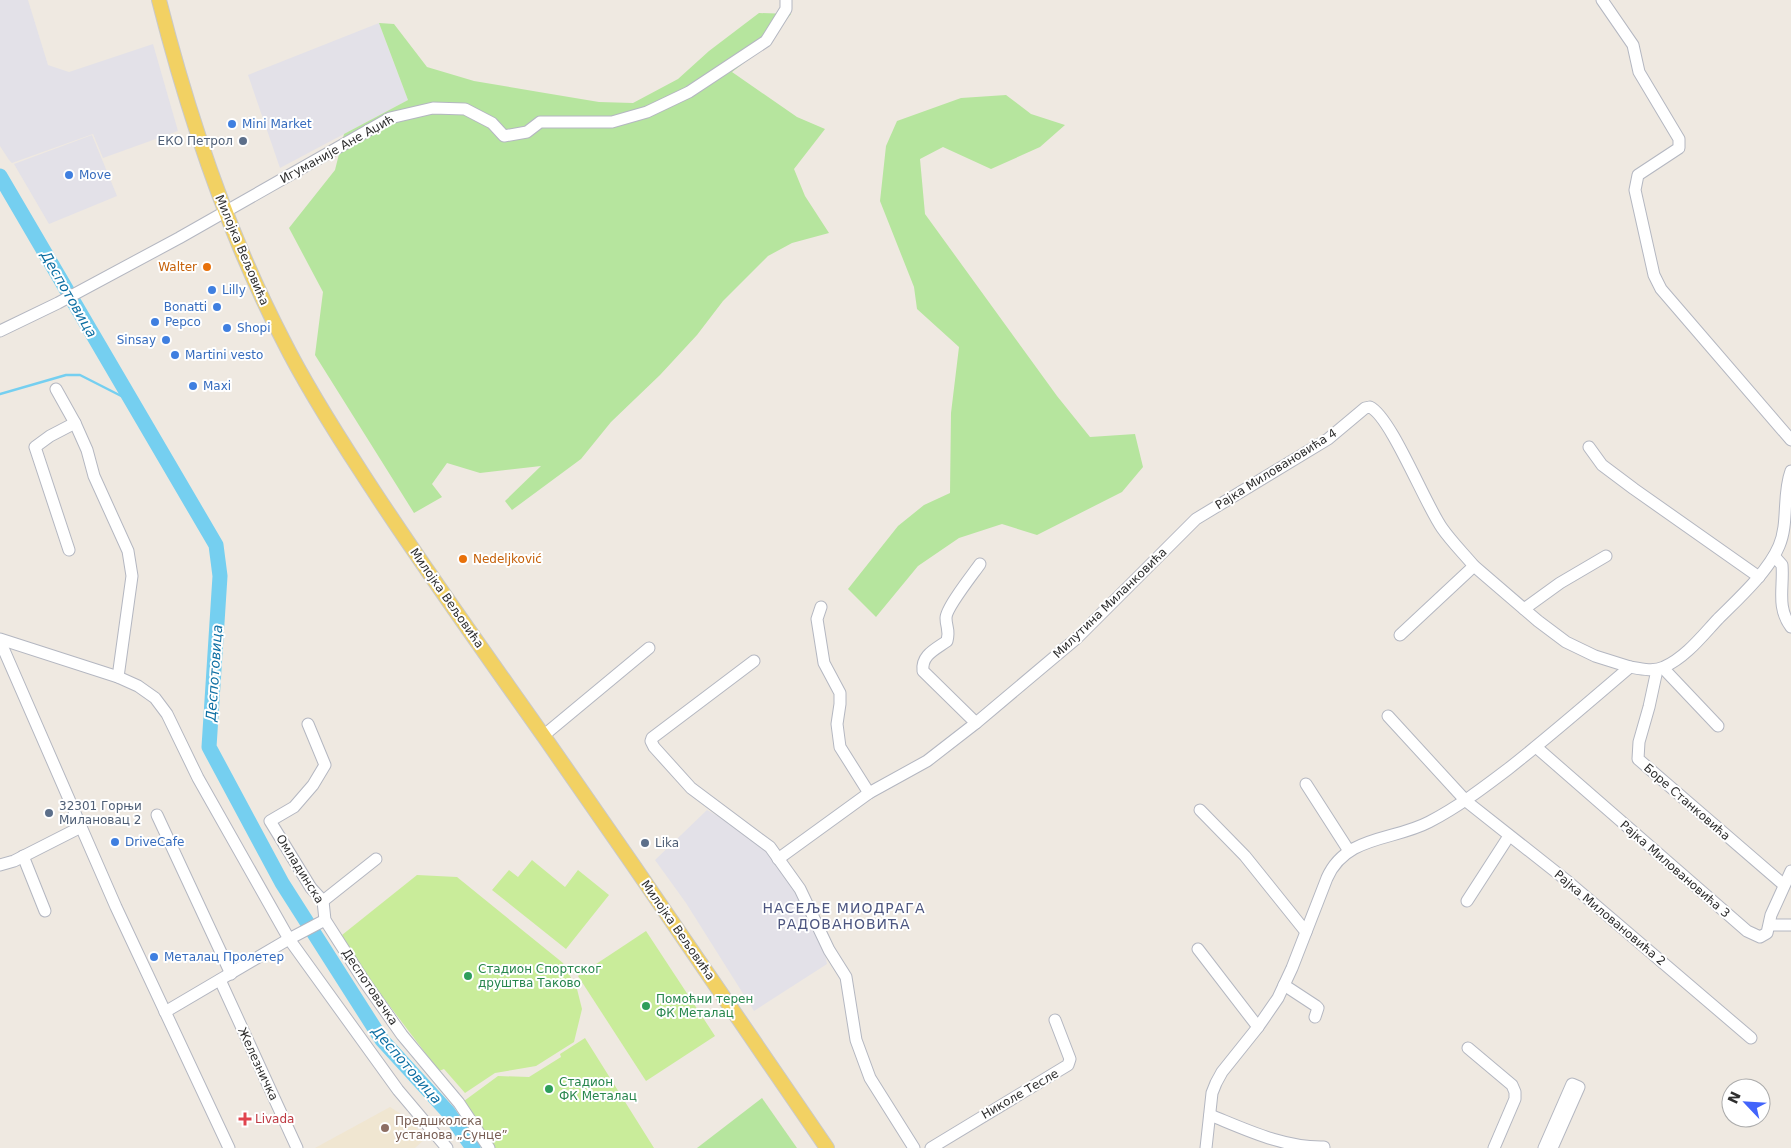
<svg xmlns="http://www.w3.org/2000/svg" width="1791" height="1148" viewBox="0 0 1791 1148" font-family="'DejaVu Sans',sans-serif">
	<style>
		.industrial { fill: #e3e1e8 }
		.education { fill: #f0e6d1 }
		.green { fill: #b6e59e }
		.pitch { fill: #c9ec9a }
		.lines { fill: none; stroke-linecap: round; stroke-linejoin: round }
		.stream { stroke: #75cff0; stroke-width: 2.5 }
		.river { stroke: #75cff0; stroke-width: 15 }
		.minor-casing { stroke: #b4b7c1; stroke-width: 13 }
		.major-casing { stroke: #c9c9c9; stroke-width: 16 }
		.minor { stroke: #fff; stroke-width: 11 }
		.major { stroke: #f2d163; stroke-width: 14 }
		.shop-dot { fill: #3f7fe0; stroke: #fff; stroke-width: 2 }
		.service-dot { fill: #5c6f8a; stroke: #fff; stroke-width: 2 }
		.food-dot { fill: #e8710a; stroke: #fff; stroke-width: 2 }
		.leisure-dot { fill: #2e9e5b; stroke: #fff; stroke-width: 2 }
		.health-dot { fill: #e0444e; stroke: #fff; stroke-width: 2 }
		.education-dot { fill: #8d6e63; stroke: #fff; stroke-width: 2 }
		.labels { text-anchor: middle; stroke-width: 4; stroke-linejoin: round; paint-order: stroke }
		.shop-label { font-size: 12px; fill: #366cbe; stroke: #fff; text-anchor: start }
		.service-label { font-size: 12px; fill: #4e5e75; stroke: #fff; text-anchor: start }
		.street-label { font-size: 12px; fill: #2e2e2e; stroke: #fff }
		.food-label { font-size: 12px; fill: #c56008; stroke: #fff; text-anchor: end }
		.leisure-label { font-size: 12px; fill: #27864d; stroke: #fff; text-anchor: start }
		.health-label { font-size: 12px; fill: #be3a42; stroke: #fff; text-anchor: start }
		.education-label { font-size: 12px; fill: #785e54; stroke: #fff; text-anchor: start }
		.water-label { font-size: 14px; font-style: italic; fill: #0d6fa3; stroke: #fff }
		.neighbourhood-label { font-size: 14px; letter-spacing: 1px; fill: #4d5680; stroke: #fff }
	</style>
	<rect width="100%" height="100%" fill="#efe9e1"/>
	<!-- industrial -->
	<g class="industrial">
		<polygon points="0,0 28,0 48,65 69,72 153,44 178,131 103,158 93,134 12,163 9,160 0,146"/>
		<polygon points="379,23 408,100 280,168 248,75"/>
		<polygon points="92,135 117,196 49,224 14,164"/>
		<polygon points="707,810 767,844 821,931 827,964 754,1011 686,903 655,860"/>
	</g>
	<!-- education -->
	<polygon class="education" points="390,1107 409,1119 426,1138 415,1148 315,1148"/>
	<!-- green -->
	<g class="green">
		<polygon points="759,13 791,14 763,48 732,72 797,117 825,129 794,169 805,196 829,233 792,243 768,256 723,301 697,335 660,375 611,422 581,459 512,510 505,501 541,466 480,473 447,463 432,484 442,497 414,513 315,355 323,292 289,228 335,170 344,134 408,100 379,23 394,24 427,67 474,81 539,92 599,102 633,103 678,79 709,51"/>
		<polygon points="1006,95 1031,114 1065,125 1040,147 991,169 943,147 920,159 925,214 1057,396 1090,437 1135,434 1143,467 1122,492 1037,535 1002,524 959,538 918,566 876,617 848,589 898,526 924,505 950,493 951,413 959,347 917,309 914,287 880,201 886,146 897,121 961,98"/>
		<polygon points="762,1098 797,1148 697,1148"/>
	</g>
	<!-- pitch -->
	<g class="pitch">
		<polygon points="532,860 565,887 578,870 609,895 566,949 492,890 509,870 518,877"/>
		<polygon points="417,875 457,877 563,963 577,989 582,1009 574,1042 536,1066 495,1073 465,1093 444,1069 439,1071 354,959 342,935"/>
		<polygon points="646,931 715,1036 646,1081 578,976"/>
		<polygon points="585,1038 654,1148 493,1148 464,1101 498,1076 529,1077 561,1057 560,1054"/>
	</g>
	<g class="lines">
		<!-- stream -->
		<polyline class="stream" points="0,394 66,375 80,375 133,402"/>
		<!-- river -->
		<polyline class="river" points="0,176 216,545 220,576 209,747 282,883 382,1040 448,1112 473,1148"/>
		<defs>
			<g id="minor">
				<polyline points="1602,0 1633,45 1639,72 1679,139 1679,148 1638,175 1635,190 1654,275 1661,289 1791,440"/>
				<polyline points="0,331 58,303 179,238 390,118 433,108 465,109 492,123 504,136 527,132 540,122 612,122 647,112 689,92 766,41 786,9 786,0"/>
				<polyline points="56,389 75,423 50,436 35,447 69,550"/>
				<polyline points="75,423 87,450 94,476 128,551 132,576 118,677"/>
				<polyline points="1589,447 1602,465 1634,489 1759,577"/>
				<path d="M1774,556L1782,565C1784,587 1776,607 1791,627"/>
				<polyline points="821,607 817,619 824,663 840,693 840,704 837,724 840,747 869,793"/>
				<polyline points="1524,609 1560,583 1606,556"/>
				<polyline points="1400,635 1474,566 1538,621 1566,642 1595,656 1630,667"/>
				<polyline points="0,639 118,677 138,686 155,698 167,714 198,778 289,939 398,1090 447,1148"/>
				<polyline points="0,641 116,907 229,1148"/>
				<polyline points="754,661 652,738 651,741 654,747 691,788 770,847 800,889 829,950 846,977 856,1040 870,1078 914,1148"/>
				<polyline points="1663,668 1718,726"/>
				<polyline points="1657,670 1649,707 1639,742 1638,759 1784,885"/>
				<polyline points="1388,716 1466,801 1566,880 1751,1038"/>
				<path d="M976,723L923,671C921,655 936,649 947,641C950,629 946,628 946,618C946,608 973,574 980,564"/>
				<polyline points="308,724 325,765 313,785 294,807 270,821 311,888 323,901 325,920 364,981 402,1035 459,1103 489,1148"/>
				<polyline points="543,736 649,648"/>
				<polyline points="1536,747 1747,931 1760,937 1767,933 1771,915 1791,871"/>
				<polyline points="1306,784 1349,851"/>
				<polyline points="1200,810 1245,856 1306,932"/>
				<polyline points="157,815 231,974"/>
				<polyline points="23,856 45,911"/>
				<path d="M778,859L869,793L927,761L976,723L1077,638L1196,519L1328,439L1365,408L1370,407C1391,417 1425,504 1442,528C1451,541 1463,553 1474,566"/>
				<polyline points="0,865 14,861 81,827"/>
				<polyline points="323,901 376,859"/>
				<polyline points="1467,901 1509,836"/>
				<polyline points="1770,925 1791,925"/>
				<polyline points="1198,949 1258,1027"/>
				<polyline points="220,980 297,1148"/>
				<polyline points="1284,985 1316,1006 1318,1008 1315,1017"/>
				<polyline points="165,1012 289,939 325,920"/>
				<polyline points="1468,1048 1512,1085 1515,1092 1515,1099 1494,1148"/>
				<path d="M1210,1115C1247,1130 1284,1148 1324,1147"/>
				<polyline points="931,1148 1068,1065 1070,1059 1055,1020"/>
				<path d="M1206,1148L1212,1093L1216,1083L1222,1072L1258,1027L1278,998L1292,968L1327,878C1346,835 1393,841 1429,822C1458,807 1483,788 1508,769C1550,736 1590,701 1630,667C1641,669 1654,672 1664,667C1686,657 1702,636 1718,619C1738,599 1768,572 1779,546C1789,523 1782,495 1791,471"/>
				<polyline points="1544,1148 1572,1084 1579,1087 1552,1148"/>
			</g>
			<path id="major" d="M159,0C189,118 227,232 283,340C306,386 334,430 362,473C420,563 483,650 545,738C640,874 734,1011 827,1148"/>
		</defs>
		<!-- minor casing -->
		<use href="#minor" class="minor-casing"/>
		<!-- major casing -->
		<use href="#major" class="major-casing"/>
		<!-- minor -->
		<use href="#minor" class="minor"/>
		<!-- major -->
		<use href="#major" class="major"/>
	</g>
	<!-- markers -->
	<g class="shop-dot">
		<circle cx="232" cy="124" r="5"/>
		<circle cx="69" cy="175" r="5"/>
		<circle cx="212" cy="290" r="5"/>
		<circle cx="217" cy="307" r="5"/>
		<circle cx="155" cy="322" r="5"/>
		<circle cx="227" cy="328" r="5"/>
		<circle cx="166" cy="340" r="5"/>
		<circle cx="175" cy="355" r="5"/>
		<circle cx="193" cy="386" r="5"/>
		<circle cx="115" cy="842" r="5"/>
		<circle cx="154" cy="957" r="5"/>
	</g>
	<g class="service-dot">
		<circle cx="243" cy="141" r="5"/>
		<circle cx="49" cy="813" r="5"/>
		<circle cx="645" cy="843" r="5"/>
	</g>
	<g class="food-dot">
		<circle cx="207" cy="267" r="5"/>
		<circle cx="463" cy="559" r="5"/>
	</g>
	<g class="leisure-dot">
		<circle cx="468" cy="976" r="5"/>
		<circle cx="646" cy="1006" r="5"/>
		<circle cx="549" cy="1089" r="5"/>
	</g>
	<path class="health-dot" d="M242.5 1111.5h5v5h5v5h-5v5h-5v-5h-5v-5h5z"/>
	<circle class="education-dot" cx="385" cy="1128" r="5"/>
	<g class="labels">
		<!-- shop labels -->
		<g class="shop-label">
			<text x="242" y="128">Mini Market</text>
			<text x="79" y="179">Move</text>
			<text x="222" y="294">Lilly</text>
			<text x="207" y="311" text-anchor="end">Bonatti</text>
			<text x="165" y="326">Pepco</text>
			<text x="237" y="332">Shopi</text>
			<text x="156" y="344" text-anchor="end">Sinsay</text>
			<text x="185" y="359">Martini vesto</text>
			<text x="203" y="390">Maxi</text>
			<text x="125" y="846">DriveCafe</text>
			<text x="164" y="961">Металац Пролетер</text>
		</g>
		<!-- service labels -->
		<g class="service-label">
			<text x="233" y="145" text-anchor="end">ЕКО Петрол</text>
			<text x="59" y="810">32301 Горњи<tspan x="59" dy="14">Милановац 2</tspan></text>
			<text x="655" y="847">Lika</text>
		</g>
		<!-- street labels -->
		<g class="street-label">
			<text transform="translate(337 149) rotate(-29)" y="4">Игуманије Ане Аџић</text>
			<text transform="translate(242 250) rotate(67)" y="4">Милојка Вељовића</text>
			<text transform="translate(1276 469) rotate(-32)" y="4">Рајка Миловановића 4</text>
			<text transform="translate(447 598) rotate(55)" y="4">Милојка Вељовића</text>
			<text transform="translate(1110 603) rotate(-44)" y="4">Милутина Миланковића</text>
			<text transform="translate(1687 802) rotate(41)" y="4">Боре Станковића</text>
			<text transform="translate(300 869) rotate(58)" y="4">Омладинска</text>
			<text transform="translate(1675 869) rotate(41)" y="4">Рајка Миловановића 3</text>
			<text transform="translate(1610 918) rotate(40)" y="4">Рајка Миловановића 2</text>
			<text transform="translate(678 930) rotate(55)" y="4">Милојка Вељовића</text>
			<text transform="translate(370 987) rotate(56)" y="4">Деспотовачка</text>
			<text transform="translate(258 1064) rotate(65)" y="4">Железничка</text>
			<text transform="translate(1020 1094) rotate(-30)" y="4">Николе Тесле</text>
		</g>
		<!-- food labels -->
		<g class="food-label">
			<text x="197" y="271">Walter</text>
			<text x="473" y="563" text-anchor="start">Nedeljković</text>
		</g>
		<!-- leisure labels -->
		<g class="leisure-label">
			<text x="478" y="973">Стадион Спортског<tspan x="478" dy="14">друштва Таково</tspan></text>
			<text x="656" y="1003">Помоћни терен<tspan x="656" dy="14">ФК Металац</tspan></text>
			<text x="559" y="1086">Стадион<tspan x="559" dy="14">ФК Металац</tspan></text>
		</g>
		<!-- health labels -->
		<g class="health-label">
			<text x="255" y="1123">Livada</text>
		</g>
		<!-- education labels -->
		<g class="education-label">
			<text x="395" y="1125">Предшколска<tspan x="395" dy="14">установа „Сунце”</tspan></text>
		</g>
		<!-- water labels -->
		<g class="water-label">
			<text transform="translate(69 294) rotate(60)" y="5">Деспотовица</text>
			<text transform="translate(214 673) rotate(-86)" y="5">Деспотовица</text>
			<text transform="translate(407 1065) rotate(49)" y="5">Деспотовица</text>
		</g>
		<!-- neighbourhood labels -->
		<g class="neighbourhood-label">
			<text x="844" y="913">НАСЕЉЕ МИОДРАГА<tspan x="844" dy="16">РАДОВАНОВИЋА</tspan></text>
		</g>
	</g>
	<!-- north arrow -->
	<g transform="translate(1746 1103) rotate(295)"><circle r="24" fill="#ffffff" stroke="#ababab"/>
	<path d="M0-4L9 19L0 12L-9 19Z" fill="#4264fb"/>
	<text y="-8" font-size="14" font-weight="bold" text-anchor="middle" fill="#2e2e2e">N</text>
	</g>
</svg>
